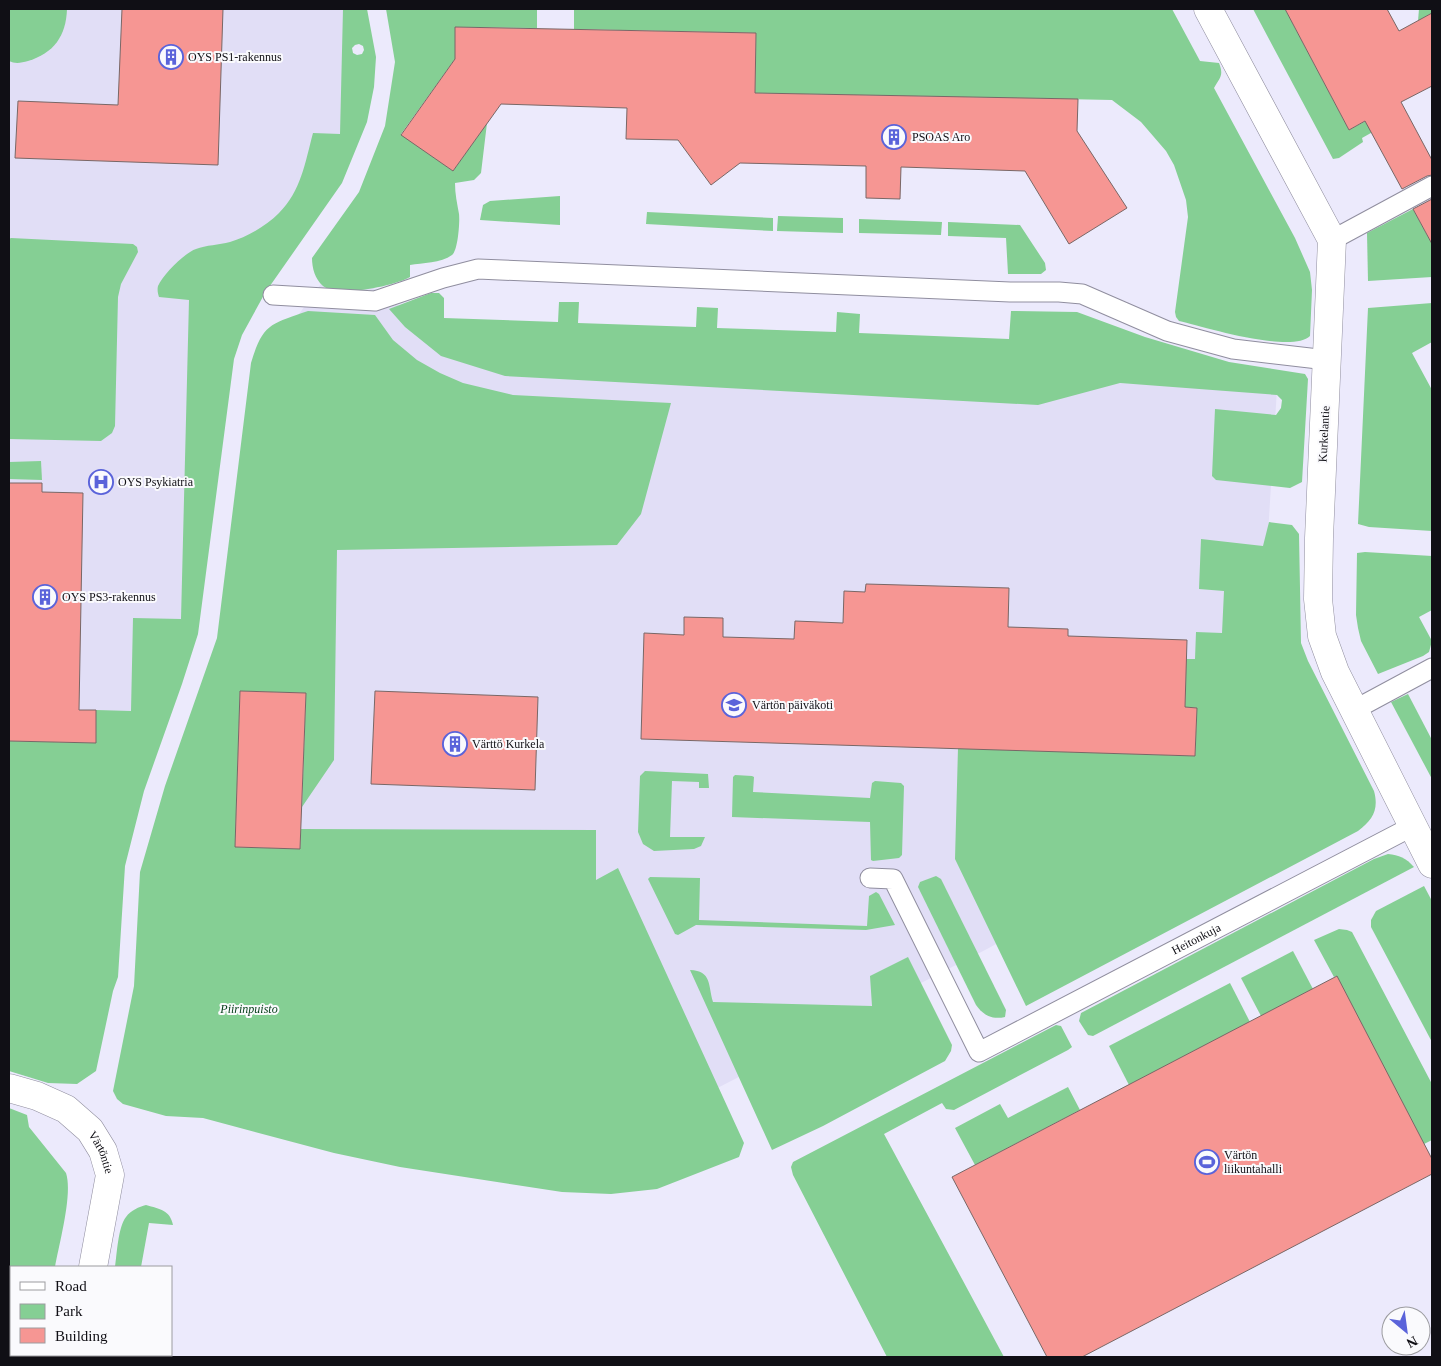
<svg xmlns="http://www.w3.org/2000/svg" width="1441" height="1366" viewBox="0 0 1441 1366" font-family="Georgia,serif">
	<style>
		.built { fill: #e1def6 }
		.green { fill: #85cf94; fill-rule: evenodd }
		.building { fill: #f69693; stroke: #796766 }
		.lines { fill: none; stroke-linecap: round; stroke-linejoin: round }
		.lane-casing { stroke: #908e9f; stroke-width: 21 }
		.street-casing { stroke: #908e9f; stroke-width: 29 }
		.lane { stroke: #fff; stroke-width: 19 }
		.street { stroke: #fff; stroke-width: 28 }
		.labels { text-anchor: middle; stroke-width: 4; stroke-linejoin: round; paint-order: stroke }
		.poi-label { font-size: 12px; fill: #100f15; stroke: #fafafd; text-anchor: start }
		.street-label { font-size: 12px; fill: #100f15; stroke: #fafafd }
		.park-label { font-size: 12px; font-style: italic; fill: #003b15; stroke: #fafafd }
	</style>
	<rect width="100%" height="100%" fill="#eceafc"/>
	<!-- built -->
	<g class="built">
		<polygon points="9,9 350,9 349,135 198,345 188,620 136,767 9,768"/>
		<polygon points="337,262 474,359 1277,389 1253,775 1220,821 987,949 636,1130 156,867 233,636 269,355"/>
	</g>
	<!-- green -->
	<g class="green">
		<path d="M9,9H67C66,36 54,53 28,61C21,63 15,64 9,61Z"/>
		<path d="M343,9H367L376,57L374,87L367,122L342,183L265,293L242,335L234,359L198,634L182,684L144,791L125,866L118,977L113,991L96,1071L77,1084L48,1083L9,1071V741L96,743V710L131,711L133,618L181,619L189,300L159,297C158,294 157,290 158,286C163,275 184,253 196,249C206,245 219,245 230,242C247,237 266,226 279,213C301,191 305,163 313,133L340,134ZM359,44L363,46L364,50L362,54L357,55L353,53L352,48L355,45Z"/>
		<path d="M386,9H537V28L456,27L455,59L401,134L453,171L487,123L481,173L474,180L455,183C455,194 457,203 459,214C460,221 458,251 452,255C441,263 422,263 410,265V277C394,286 338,298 323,286C315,279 312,268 312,258L359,192L385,126L395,62Z"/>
		<path d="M574,9H1172L1200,61L1219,63C1224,76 1220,77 1214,88L1295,238L1310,272L1312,290L1310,336C1292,354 1204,327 1179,321L1176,317L1175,312L1188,217L1186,200L1174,165L1166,151L1141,122L1112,100L755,93L756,33L574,29Z"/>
		<polygon points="1253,9 1285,9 1349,130 1395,105 1401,116 1362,138 1363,142 1339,158 1333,159"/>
		<polygon points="1419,9 1432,9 1432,13 1418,21"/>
		<polygon points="560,196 560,225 480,220 483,205 490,201"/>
		<polygon points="1413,209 1432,244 1432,277 1368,281 1367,233"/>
		<polygon points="647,212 773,218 773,231 646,224"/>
		<polygon points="778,216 843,218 843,233 777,231"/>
		<polygon points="859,219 942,222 941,235 859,233"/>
		<polygon points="948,222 1020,225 1045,263 1046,270 1041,274 1008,274 1006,238 948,236"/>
		<polygon points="11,238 133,244 137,247 138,252 121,284 118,297 115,426 112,433 101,441 9,439 9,239"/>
		<polygon points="431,293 439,293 444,298 444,318 558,322 559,302 579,302 578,323 696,327 697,307 718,308 717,328 836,332 837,312 860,314 859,333 1009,339 1011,311 1077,312 1145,337 1229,362 1305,374 1308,379 1302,482 1290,488 1216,480 1212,476 1215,409 1276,415 1281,408 1282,400 1277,395 1120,383 1038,405 505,376 441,356 405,327 389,309"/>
		<polygon points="1432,303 1432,342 1412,353 1432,390 1432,531 1369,527 1358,524 1368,308"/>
		<path d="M308,311L375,315L393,340L417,360L440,373L463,383L513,395L671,403L641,514L617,545L337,550L334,760L302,807L306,693L240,691L235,847L300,849L301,829L596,830V880L618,868L744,1143L739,1157L657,1189L611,1194L562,1192L400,1167L334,1153L203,1118L166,1116L123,1104L117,1099L113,1091L134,986L140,872L165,786L217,638L251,363C263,323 271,324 308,311Z"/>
		<polygon points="41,461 42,480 9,479 9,462"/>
		<path d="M1269,522L1292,525L1299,534L1301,643L1308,661L1374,791C1379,809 1373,820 1358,831L1026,1006L955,859L958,748L1195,756L1197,708L1185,707L1186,659H1195L1196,632L1222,633L1224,591L1199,589L1201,539L1263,546Z"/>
		<polygon points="1365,552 1432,556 1432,610 1419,617 1432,641 1429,652 1423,656 1378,674 1361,641 1358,628 1356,615 1357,553"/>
		<polygon points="1408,694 1432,740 1432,779 1391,702"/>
		<polygon points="645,771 708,774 709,788 699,788 699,782 672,781 670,837 705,837 701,846 694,849 654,851 643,844 638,832 640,776"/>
		<polygon points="735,775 752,776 754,777 753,792 870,798 872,783 875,781 901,783 904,786 902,855 899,858 873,861 871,860 870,822 732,817 733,777"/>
		<path d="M1388,854C1399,855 1406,858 1414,867L1093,1036L1088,1035L1079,1021L1081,1013L1374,859Z"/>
		<path d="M936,876L941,879L1006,1010L1005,1017C992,1020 983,1015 976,1005L918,887L920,882Z"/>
		<polygon points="650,877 700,878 699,920 867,926 869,896 876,892 879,894 895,925 866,930 696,925 678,935 675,934 648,879"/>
		<polygon points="1424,886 1432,901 1432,1042 1371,927 1371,920 1376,911"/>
		<polygon points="1339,929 1347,930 1352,932 1432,1084 1432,1140 1424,1144 1336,976 1334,977 1314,940"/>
		<polygon points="1293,951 1313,989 1261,1016 1241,978"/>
		<path d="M908,957L952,1045L951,1051L945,1061L823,1126L772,1150L690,970C712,971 708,985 713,1002L872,1006L870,976Z"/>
		<polygon points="1230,983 1250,1022 1129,1085 1109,1046"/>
		<polygon points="1056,1025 1061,1026 1072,1047 1068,1050 954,1110 946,1109 942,1103 884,1134 1004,1357 887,1357 793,1175 791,1167 793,1162"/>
		<polygon points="1068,1087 1080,1110 975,1165 955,1128 1000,1104 1008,1118"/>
		<path d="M9,1108L27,1115L29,1127L66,1173C73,1194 59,1244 55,1267H11V1355H40L39,1357H9Z"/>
		<path d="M146,1205C160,1209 170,1210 173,1225L149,1223L141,1267H115C117,1254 118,1227 126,1217C131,1210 139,1207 146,1205Z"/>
		<polygon points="99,1355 136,1355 137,1357 99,1357"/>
	</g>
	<!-- building -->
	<g class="building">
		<polygon points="122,9 223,9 218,165 15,158 18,101 118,105"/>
		<polygon points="1285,9 1387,9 1399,31 1432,13 1432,86 1401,102 1432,160 1432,175 1427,176 1402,189 1365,121 1349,130"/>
		<polygon points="455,27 756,33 755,93 1078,99 1077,131 1127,208 1069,244 1025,171 901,167 900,199 866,198 866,166 740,163 711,185 678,140 626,139 627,108 501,104 453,171 401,135 455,59"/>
		<polygon points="1432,199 1432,244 1413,209"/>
		<polygon points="9,483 42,483 42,492 83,493 79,710 96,710 96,743 9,741"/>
		<polygon points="866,584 1009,588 1008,627 1068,629 1068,636 1187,640 1185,707 1197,708 1195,756 641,739 644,633 684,635 684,617 723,618 723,637 794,639 795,621 843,623 844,591 865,592"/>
		<polygon points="240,691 306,693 300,849 235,847"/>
		<polygon points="375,691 538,697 535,790 371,784"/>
		<polygon points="1337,976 1432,1159 1432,1174 1082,1357 1047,1357 952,1177"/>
	</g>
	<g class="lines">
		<defs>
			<g id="lane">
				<polyline points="1332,240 1432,186"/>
				<polyline points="273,295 375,301 443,278 478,269 1010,292 1059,292 1082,294 1167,331 1233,349 1327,360"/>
				<polyline points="1354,710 1432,668"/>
				<path id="s1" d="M870,878L893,879L979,1052L1413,826"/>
			</g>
			<g id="street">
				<polyline points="1208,9 1332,240 1319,538 1318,599 1322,636 1335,672 1432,864"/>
				<path id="s2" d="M9,1088L37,1096L66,1109L90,1130L103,1151L110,1175L93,1267"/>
				<polyline points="77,1357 77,1355"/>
			</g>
		</defs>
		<!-- lane casing -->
		<use href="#lane" class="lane-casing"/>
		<!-- street casing -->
		<use href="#street" class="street-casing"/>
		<!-- lane -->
		<use href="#lane" class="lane"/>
		<!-- street -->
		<use href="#street" class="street"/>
	</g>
	<!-- icons -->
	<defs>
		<symbol id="building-ring" viewBox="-11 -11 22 22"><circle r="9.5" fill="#fafafd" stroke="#5a63da" stroke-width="1.5"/><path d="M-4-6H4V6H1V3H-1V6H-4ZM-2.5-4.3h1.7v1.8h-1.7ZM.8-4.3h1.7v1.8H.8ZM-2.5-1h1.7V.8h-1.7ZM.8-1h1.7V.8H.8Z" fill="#5a63da"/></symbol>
		<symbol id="hospital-ring" viewBox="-11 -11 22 22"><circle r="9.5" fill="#fafafd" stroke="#5a63da" stroke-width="1.5"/><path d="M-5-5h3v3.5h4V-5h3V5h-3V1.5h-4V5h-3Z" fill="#5a63da"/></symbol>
		<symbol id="school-ring" viewBox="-11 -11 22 22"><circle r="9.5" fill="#fafafd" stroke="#5a63da" stroke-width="1.5"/><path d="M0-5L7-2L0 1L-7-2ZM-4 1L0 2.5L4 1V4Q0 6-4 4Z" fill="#5a63da"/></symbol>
		<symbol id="stadium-ring" viewBox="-11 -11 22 22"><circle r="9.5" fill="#fafafd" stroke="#5a63da" stroke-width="1.5"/><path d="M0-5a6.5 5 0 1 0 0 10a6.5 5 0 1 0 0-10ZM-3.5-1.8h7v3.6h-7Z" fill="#5a63da"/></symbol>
	</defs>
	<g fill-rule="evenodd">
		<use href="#building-ring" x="157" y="43" width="28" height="28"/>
		<use href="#building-ring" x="880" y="123" width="28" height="28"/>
		<use href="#hospital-ring" x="87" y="468" width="28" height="28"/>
		<use href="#building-ring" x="31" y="583" width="28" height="28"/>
		<use href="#school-ring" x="720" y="691" width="28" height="28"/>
		<use href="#building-ring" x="441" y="730" width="28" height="28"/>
		<use href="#stadium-ring" x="1193" y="1148" width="28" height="28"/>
	</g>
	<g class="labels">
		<!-- poi labels -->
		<g class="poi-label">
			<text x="188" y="61">OYS PS1-rakennus</text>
			<text x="912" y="141">PSOAS Aro</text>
			<text x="118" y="486">OYS Psykiatria</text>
			<text x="62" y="601">OYS PS3-rakennus</text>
			<text x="752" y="709">Värtön päiväkoti</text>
			<text x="472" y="748">Värttö Kurkela</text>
			<text x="1224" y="1159">Värtön<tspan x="1224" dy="14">liikuntahalli</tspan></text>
		</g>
		<!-- street labels -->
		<g class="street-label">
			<text transform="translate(1324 434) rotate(-87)" y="4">Kurkelantie</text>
			<text dy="4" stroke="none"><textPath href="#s1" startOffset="461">Heitonkuja</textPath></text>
			<text dy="4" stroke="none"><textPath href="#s2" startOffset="118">Värtöntie</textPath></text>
		</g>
		<!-- park labels -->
		<g class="park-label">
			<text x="249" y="1013">Piirinpuisto</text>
		</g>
	</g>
	<!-- border -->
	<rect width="1441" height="1366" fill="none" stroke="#100f15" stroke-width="20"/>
	<!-- legend -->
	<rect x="10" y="1266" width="162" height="90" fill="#fafafd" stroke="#9c9ca0"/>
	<rect x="20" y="1282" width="25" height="8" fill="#ffffff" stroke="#9c9ca0"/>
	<text x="55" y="1291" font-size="15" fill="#100f15">Road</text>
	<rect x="20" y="1304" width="25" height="15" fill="#85cf94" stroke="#9c9ca0"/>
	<text x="55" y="1316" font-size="15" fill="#100f15">Park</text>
	<rect x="20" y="1328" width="25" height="15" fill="#f69693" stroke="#9c9ca0"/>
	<text x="55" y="1341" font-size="15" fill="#100f15">Building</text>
	<!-- north arrow -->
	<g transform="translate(1406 1331) rotate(151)"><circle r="24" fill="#fafafd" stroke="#9c9ca0"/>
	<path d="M0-4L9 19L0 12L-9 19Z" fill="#5a63da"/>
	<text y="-8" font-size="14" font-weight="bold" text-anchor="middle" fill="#100f15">N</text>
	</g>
</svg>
